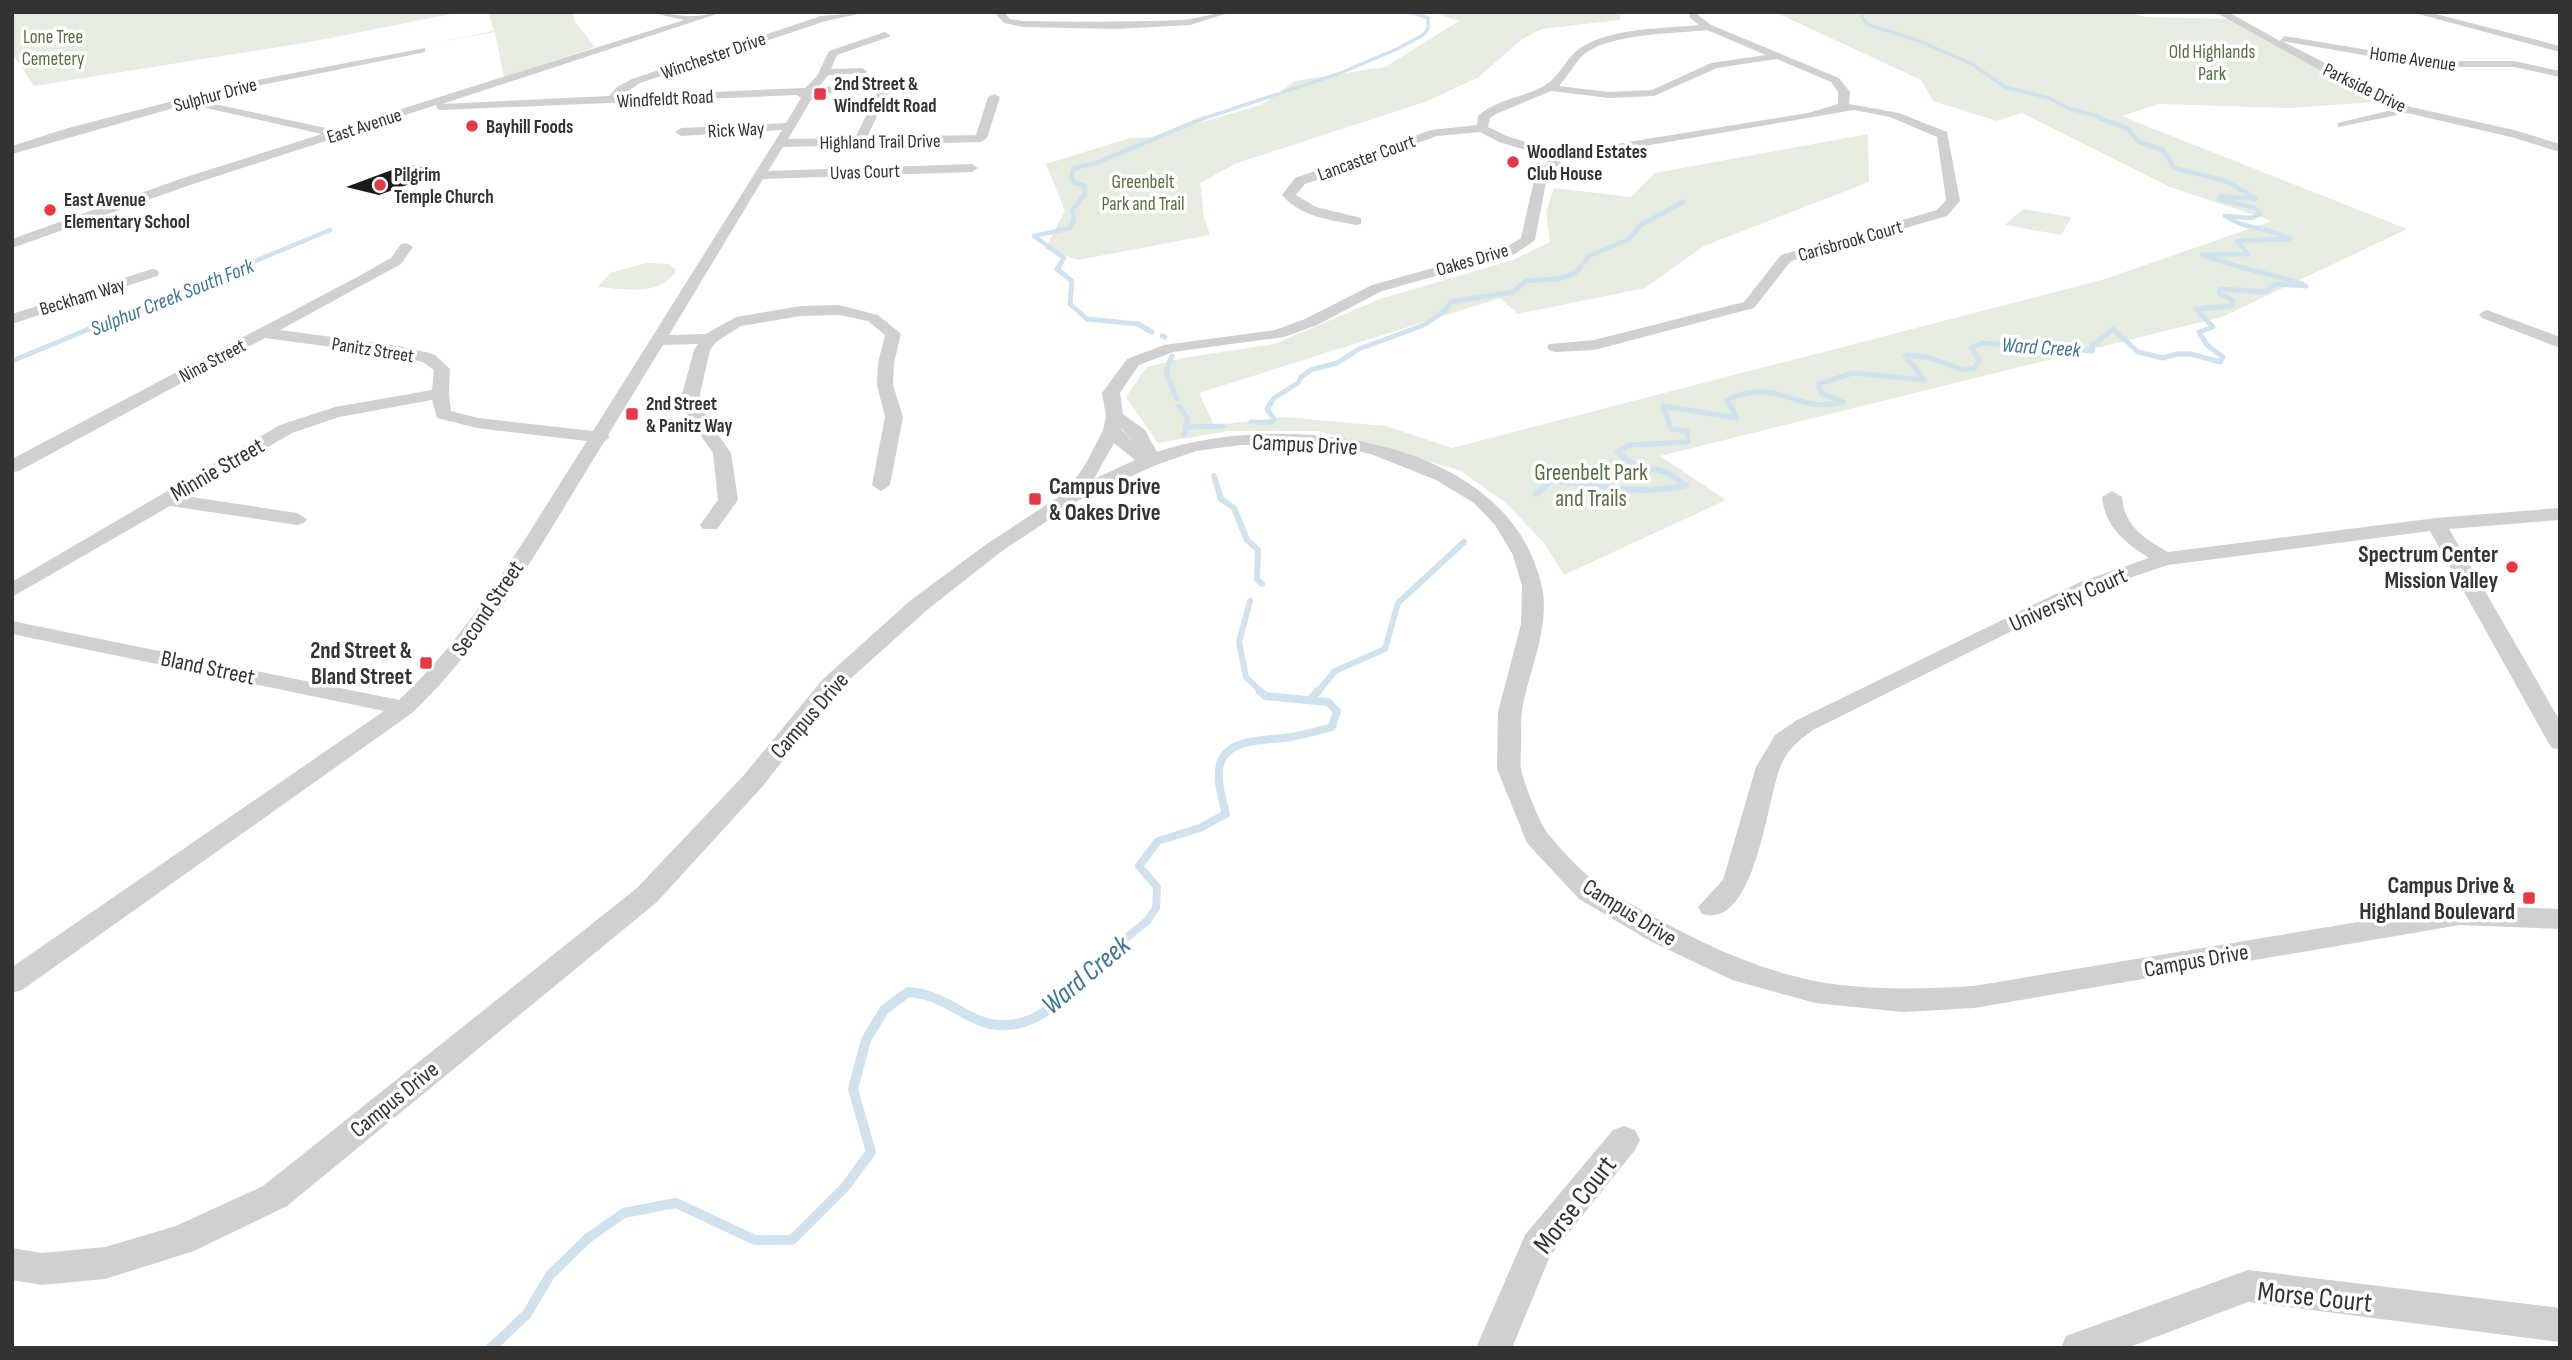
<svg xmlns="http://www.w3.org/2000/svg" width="2572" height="1360" viewBox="0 0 2572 1360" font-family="'Sofia Sans Condensed',sans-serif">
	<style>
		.green { fill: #e6ecdf }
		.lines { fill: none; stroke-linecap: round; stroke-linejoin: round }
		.stream-far5 { stroke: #cfe2ee; stroke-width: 3.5 }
		.stream-far4 { stroke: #cfe2ee; stroke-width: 4.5 }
		.stream-far3 { stroke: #cfe2ee; stroke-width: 5 }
		.stream-far2 { stroke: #cfe2ee; stroke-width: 6 }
		.stream-far1 { stroke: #cfe2ee; stroke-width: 8 }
		.stream { stroke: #cfe2ee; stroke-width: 10 }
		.building { fill: #1a1a1a }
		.minor { fill: #d0d0d0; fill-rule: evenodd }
		.poi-dot { fill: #e63946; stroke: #fff; stroke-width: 2.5 }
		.labels { text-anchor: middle; stroke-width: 7; stroke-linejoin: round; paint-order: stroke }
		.far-park-label { font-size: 19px; fill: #56703f; stroke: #fff }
		.far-street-label { font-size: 19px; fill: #333; stroke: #fff }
		.far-poi-label { font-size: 19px; font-weight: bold; fill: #333; stroke: #fff; text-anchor: start }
		.far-water-label { font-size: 21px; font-style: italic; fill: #3f7597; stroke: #fff }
		.street-label { font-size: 23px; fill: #333; stroke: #fff }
		.park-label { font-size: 23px; fill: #56703f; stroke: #fff }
		.poi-label { font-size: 23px; font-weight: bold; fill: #333; stroke: #fff; text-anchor: end }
		.near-water-label { font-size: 28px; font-style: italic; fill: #3f7597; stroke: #fff }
		.near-street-label { font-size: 28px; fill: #333; stroke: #fff }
	</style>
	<rect width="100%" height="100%" fill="#fff"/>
	<!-- green -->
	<g class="green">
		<polygon points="12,12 461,12 310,42 34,86 12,53"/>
		<polygon points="488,12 572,12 575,22 595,47 504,77 495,32 429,44 494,31"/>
		<polygon points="1431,12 1620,12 1620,20 1542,29 1522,39 1479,77 1425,102 1237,163 1200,183 1204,217 1210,235 1078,260 1045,249 1065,211 1046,164 1130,138 1164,137 1175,130 1261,105 1295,81 1385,67 1459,21"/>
		<polygon points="1775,12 2127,12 2145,17 2233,19 2389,101 2289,108 2159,104 2121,116 2407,229 2222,317 1660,456 1726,500 1564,575 1544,543 1506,503 1459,470 1318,431 1229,431 1158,443 1126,397 1147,367 1183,358 1274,344 1380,299 1513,260 1550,242 1546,212 1554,188 1631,197 1655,173 1868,134 1869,182 1704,246 1645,288 1518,314 1500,298 1199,393 1214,425 1285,417 1386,426 1452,448 2105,279 2272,221 2170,187 2022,113 1997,121 1933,101 1921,80"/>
		<polygon points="2023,209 2072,217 2061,235 2005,225"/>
		<path d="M646,263L669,264L676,270C662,297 622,289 598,287L610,273Z"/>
	</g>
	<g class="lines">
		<!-- stream-far5 -->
		<g class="stream-far5">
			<polyline points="1865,12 1861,16 1868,25 1917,40 1972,64 2005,87 2049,98 2070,109 2098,116 2101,120"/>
			<polyline points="1199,120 1338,74 1397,49 1423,35 1428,29 1428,18 1410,12"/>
		</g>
		<!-- stream-far4 -->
		<g class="stream-far4">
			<path d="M2099,118L2127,128L2139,142L2163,150L2174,168L2226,181L2256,199L2221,196L2219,199L2254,208L2260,214L2252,218L2225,216C2245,230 2269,227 2290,239L2237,241L2248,254L2202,255L2247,269"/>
			<polyline points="236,269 330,230"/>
			<polyline points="1057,269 1064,258 1034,236 1070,228 1074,219 1072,210 1085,194 1084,185 1075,183 1071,178 1074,168 1096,163 1204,118"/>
			<polyline points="1579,269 1589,256 1629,239 1641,225 1683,202"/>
		</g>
		<!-- stream-far3 -->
		<g class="stream-far3">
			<polyline points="1059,267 1057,269 1072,281 1070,304 1087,319 1138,324 1152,332"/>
			<polyline points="1162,336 1165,337"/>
			<polyline points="1172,356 1166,371 1177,399"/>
			<polyline points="12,361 106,322 166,302 240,267"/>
			<polyline points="1179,406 1187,418 1184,435"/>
			<polyline points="1251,422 1271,423 1274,419 1267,409 1274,398 1298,383 1301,377 1311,370 1337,363 1359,349 1424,325 1444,311 1451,302 1513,292 1526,281 1557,279 1576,273 1580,267"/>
			<polyline points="1186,427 1224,426"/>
			<path d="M1623,457L1617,452L1630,445L1688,442L1687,431L1671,429L1663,406L1737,418L1727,400C1779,376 1796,415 1843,402L1821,393L1819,384L1853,373L1924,380L1905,355L1927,357L1964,370L1975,368L1979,360L1971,348L1982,343L2093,351L2092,346L2113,329L2138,352L2163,358L2177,354H2191L2220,362L2223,357L2207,345L2199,332L2213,327L2196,309L2232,306L2233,300L2219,294L2220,289L2266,292L2275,284L2306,286C2286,277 2263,274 2242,267"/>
		</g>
		<!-- stream-far2 -->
		<g class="stream-far2">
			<polyline points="1214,476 1221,499 1234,508 1247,540 1258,550 1257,579 1262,584"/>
			<path d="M1536,494L1552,480C1597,486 1641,496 1686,485L1666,472L1632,464L1621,455"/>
			<polyline points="1250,601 1239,642 1246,677 1262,693"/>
			<polyline points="1317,693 1335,671 1385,649 1398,603 1464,542"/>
		</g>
		<!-- stream-far1 -->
		<g class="stream-far1">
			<polyline points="1311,699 1318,691"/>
			<path d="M1074,989L1109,952L1147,921L1156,908L1157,887L1139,866L1158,841L1200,828L1226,814C1222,798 1215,777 1221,761C1231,737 1269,741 1290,737C1304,735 1318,731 1332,727L1337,711L1328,702L1265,696L1260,691"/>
		</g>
		<!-- stream -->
		<path class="stream" d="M491,1348L527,1314L550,1275L588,1238L624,1213L676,1203L755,1240H792L845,1187L871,1152L853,1089L866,1040L884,1010L908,992C940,995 951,1008 978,1020C1017,1036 1049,1013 1075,987"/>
	</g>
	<!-- building -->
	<polygon class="building" points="408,164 443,172 379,195 346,187"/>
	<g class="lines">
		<!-- minor -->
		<g class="minor">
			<path d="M649,12C664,12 681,17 695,16C704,16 713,12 723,12L442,104L609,96L617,87L632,79L821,16L867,12L826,21L640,83L621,96L805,88L817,76L829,51L885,32L890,35L889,37L837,55L831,69L862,68L867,71L866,73L828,75L819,87L907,85V89L889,91L867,137L976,135L988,97L994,94L1000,97L987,138L981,142L783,147L768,171L972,164L978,168L972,172L763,179L669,335L706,334L736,317L801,306L839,305L878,315L901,334L894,363L893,385L903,417L890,485L881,491L872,485L885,417L877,385L878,363L885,335L868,321L839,315L801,316L741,326L716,342L710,350L700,394L707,419L731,453L738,500L717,529H703L700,525L718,500L713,453L689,419L682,394L694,350L698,344L663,345L608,435L610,437L604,442C547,534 491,638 412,713L22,990L12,993V967L384,711L12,634V621L399,700C474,631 532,526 587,441L477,428L437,418L432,400L339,417L292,433L185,496L297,513L307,519L304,523L297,525L170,506L12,597V582L280,425L335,407L432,390L434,370L423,362L398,356L265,338L19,471L12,472V459L361,275L391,258L401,244L406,243L413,247L401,264L280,330L398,346L429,353L435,355L450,369L449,394L451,411L478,418L593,431L782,130L681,136L675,132L681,128L786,123L801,98L797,95L441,110L437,109L436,105L193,184L12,248V239L183,178L322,134L188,104L12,154V146L68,128L251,81L425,48V52L421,53L252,87L201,101L335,130L684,20ZM878,91L855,138L788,139L813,97L810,94Z"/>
			<path d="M994,12H1004L1010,19L1023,21C1076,22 1129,22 1182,20C1199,19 1214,12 1231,12L1190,25L1115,29L1023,27L1004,23Z"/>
			<path d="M1689,12H1699L1698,15L1711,25L1839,78L1850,92L1849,104L1899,113L1947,132L1960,201L1947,216L1791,261L1754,308L1594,350L1555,352L1549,350L1547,347L1549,344L1594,340L1744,302L1781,255L1937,210L1946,200L1937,137L1890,117L1854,110L1563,160L1547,177L1535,240L1515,254L1382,291L1317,325L1284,337L1173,352L1139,365L1120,393L1123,414L1145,430L1157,452C1278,411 1505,433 1541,583C1552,625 1529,669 1522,710C1520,722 1522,734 1521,746C1521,753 1520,762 1521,769C1524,784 1540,824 1549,835C1563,852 1582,872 1599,885C1610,893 1623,899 1635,906C1691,939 1751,968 1815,981C1867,991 1921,989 1974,986L2460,905L2560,909V929L2460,925L1974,1008L1903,1012L1815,1003L1732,980L1650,941L1579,899L1527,843L1497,769L1498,712L1521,624L1522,586L1513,555L1495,525L1474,503L1436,480L1371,454L1329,445H1241L1196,451L1156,465L1079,500L1002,551L927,610L839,689L762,787L657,902L287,1206L194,1251L105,1279L42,1285L12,1280V1248L42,1253L105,1247L176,1226L263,1186L637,888L744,775L823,679L911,600L988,543L1066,492L1085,465L1103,430L1106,416L1102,393L1127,359L1164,345L1275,330L1305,319L1372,285L1505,248L1521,238L1535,176L1551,158L1499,142L1480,132L1437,136L1305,184L1296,195L1316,207L1361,218V224L1356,225C1330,220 1301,217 1282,195L1295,178L1431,130L1477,125L1478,116C1495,100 1521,98 1542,87C1559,79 1564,60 1579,49C1611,27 1662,29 1699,25L1690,18ZM1707,30L1766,55L1711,63L1652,90L1609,92L1559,86C1568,76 1574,64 1583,55C1610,33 1673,34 1707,30ZM1777,59L1831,82L1838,92V104L1808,113L1560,153L1507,136L1488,127L1490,118L1496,114L1551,91L1609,98L1654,96L1717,68ZM1121,428L1137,446L1121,429ZM1114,443L1135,460L1094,479Z"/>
			<polygon points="2215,12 2228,12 2280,41 2284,36 2434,61 2514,61 2560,71 2560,77 2514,67 2434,67 2282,41 2411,107 2514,130 2560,144 2560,152 2511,137 2407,113 2338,127 2338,123 2396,109 2356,90"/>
			<polygon points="2411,12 2428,12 2560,46 2560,52"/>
			<polygon points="152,269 157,270 159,273 157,276 12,324 12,314"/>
			<polygon points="2487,310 2560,337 2560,348 2482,318 2479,315 2482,312"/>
			<path d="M2112,491L2122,497C2124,526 2145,539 2168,552L2436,518L2560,508V520L2449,529L2560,721V750L2552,748L2548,742L2430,531L2168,565L2094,590L1813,730C1798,741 1789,748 1781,765C1767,797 1756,930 1702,914L1698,907L1723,880L1756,767L1775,735L1797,720L2080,582L2149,558C2125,543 2105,527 2102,497Z"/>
			<polygon points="1624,1126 1635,1130 1640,1140 1635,1150 1550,1256 1512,1348 1476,1348 1525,1235 1613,1130"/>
			<polygon points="2248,1270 2560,1308 2560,1342 2248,1302 2127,1348 2061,1348 2066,1336"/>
		</g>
	</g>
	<!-- markers -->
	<g class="poi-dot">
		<rect x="813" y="87" width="14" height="14" rx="3.5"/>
		<circle cx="472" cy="126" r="7"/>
		<circle cx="1513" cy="162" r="7"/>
		<circle cx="380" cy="185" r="7"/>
		<circle cx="50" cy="210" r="7"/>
		<rect x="625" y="407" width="14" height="14" rx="3.5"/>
		<rect x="1028" y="492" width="14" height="14" rx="3.5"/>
		<circle cx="2512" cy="567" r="7"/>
		<rect x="419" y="656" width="14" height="14" rx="3.5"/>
		<rect x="2522" y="891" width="14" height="14" rx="3.5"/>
	</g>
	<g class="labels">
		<!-- far-park labels -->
		<g class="far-park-label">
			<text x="53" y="43">Lone Tree<tspan x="53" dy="22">Cemetery</tspan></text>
			<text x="2212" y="58">Old Highlands<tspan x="2212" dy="22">Park</tspan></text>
			<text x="1143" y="188">Greenbelt<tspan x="1143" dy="22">Park and Trail</tspan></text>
		</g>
		<!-- far-street labels -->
		<g class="far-street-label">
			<text transform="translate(713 55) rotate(-19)" y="7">Winchester Drive</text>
			<text transform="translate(2413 58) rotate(8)" y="7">Home Avenue</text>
			<text transform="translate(2365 87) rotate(26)" y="7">Parkside Drive</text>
			<text transform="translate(215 94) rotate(-15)" y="7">Sulphur Drive</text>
			<text transform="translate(665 98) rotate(-3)" y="7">Windfeldt Road</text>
			<text transform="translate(364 125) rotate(-18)" y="7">East Avenue</text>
			<text transform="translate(736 129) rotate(-3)" y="7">Rick Way</text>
			<text transform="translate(880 141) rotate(-1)" y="7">Highland Trail Drive</text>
			<text transform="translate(1366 157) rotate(-20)" y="7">Lancaster Court</text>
			<text transform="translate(865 171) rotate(-2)" y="7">Uvas Court</text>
			<text transform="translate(1850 240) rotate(-16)" y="7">Carisbrook Court</text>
			<text transform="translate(1472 259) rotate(-16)" y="7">Oakes Drive</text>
			<text transform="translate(82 296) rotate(-17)" y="7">Beckham Way</text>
			<text transform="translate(373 349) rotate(9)" y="7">Panitz Street</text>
			<text transform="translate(212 360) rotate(-28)" y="7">Nina Street</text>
		</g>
		<!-- far-poi labels -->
		<g class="far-poi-label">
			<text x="834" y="90">2nd Street &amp;<tspan x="834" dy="22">Windfeldt Road</tspan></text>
			<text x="486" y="133">Bayhill Foods</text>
			<text x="1527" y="158">Woodland Estates<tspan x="1527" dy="22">Club House</tspan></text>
			<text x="394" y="181">Pilgrim<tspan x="394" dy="22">Temple Church</tspan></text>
			<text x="64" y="206">East Avenue<tspan x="64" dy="22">Elementary School</tspan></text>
			<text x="646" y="410">2nd Street<tspan x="646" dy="22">&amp; Panitz Way</tspan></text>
		</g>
		<!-- far-water labels -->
		<g class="far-water-label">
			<text transform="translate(172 297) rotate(-22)" y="7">Sulphur Creek South Fork</text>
			<text transform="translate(2041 347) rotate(4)" y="7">Ward Creek</text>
		</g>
		<!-- street labels -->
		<g class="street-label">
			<text transform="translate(1305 444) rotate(3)" y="8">Campus Drive</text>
			<text transform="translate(217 469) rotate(-30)" y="8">Minnie Street</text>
			<text transform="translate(2068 599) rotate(-24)" y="8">University Court</text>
			<text transform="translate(487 608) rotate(-56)" y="8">Second Street</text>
			<text transform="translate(208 667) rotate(12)" y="8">Bland Street</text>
			<text transform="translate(809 715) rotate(-49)" y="8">Campus Drive</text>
			<text transform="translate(1630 912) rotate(32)" y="8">Campus Drive</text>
			<text transform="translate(2196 960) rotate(-10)" y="8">Campus Drive</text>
			<text transform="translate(394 1099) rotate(-39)" y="8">Campus Drive</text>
		</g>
		<!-- park labels -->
		<g class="park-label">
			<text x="1591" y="480">Greenbelt Park<tspan x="1591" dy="26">and Trails</tspan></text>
		</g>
		<!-- poi labels -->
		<g class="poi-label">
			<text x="1049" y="494" text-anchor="start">Campus Drive<tspan x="1049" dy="26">&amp; Oakes Drive</tspan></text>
			<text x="2498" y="562">Spectrum Center<tspan x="2498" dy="26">Mission Valley</tspan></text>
			<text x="412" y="658">2nd Street &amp;<tspan x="412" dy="26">Bland Street</tspan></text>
			<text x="2515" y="893">Campus Drive &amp;<tspan x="2515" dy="26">Highland Boulevard</tspan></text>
		</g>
		<!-- near-water labels -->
		<g class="near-water-label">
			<text transform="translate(1085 974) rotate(-40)" y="10">Ward Creek</text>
		</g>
		<!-- near-street labels -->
		<g class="near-street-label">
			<text transform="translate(1574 1204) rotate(-52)" y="10">Morse Court</text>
			<text transform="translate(2315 1296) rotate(6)" y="10">Morse Court</text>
		</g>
	</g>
	<!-- border -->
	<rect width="2572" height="1360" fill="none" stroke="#333333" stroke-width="28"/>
</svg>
